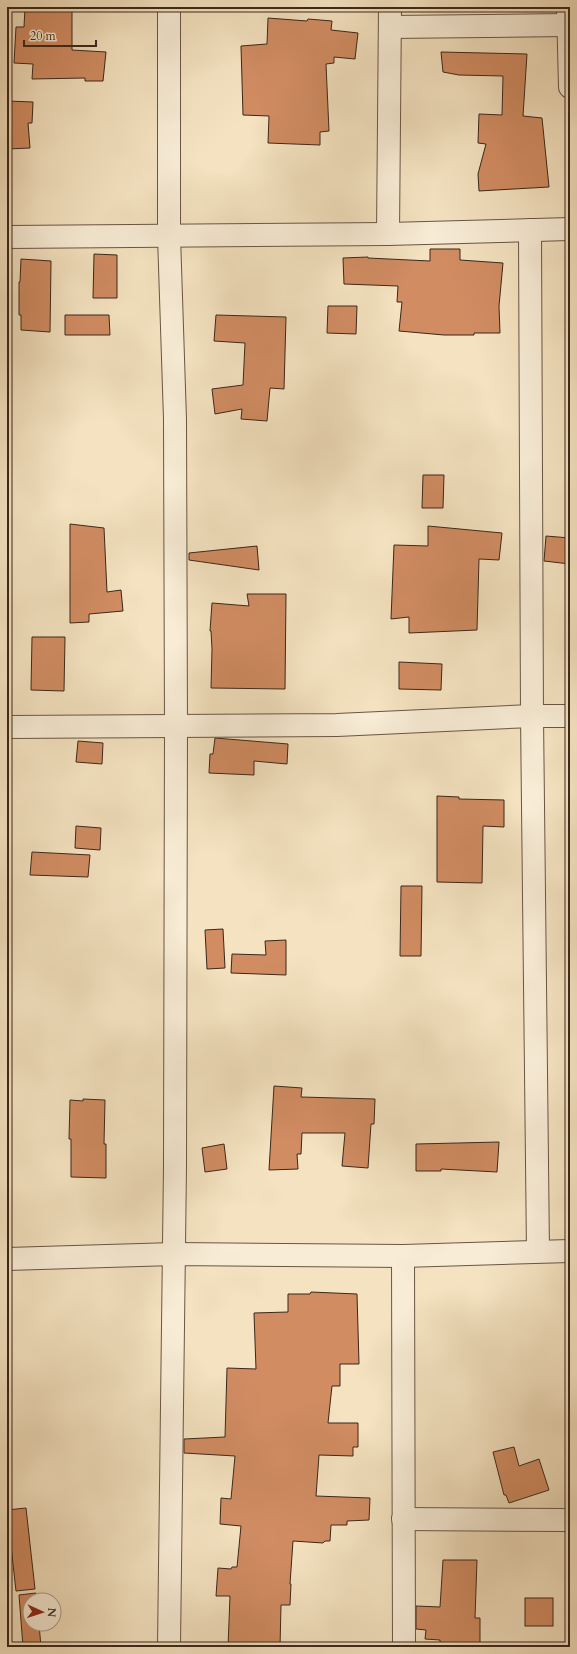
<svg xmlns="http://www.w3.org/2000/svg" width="577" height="1654" viewBox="0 0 577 1654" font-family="Cardo,serif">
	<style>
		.building { fill: #d18c62; stroke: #3b271a }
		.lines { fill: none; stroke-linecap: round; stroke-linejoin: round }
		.street-casing { stroke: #695644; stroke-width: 24 }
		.street { stroke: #f8ecd6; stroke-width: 22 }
	</style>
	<rect width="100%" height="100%" fill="#f4e2c0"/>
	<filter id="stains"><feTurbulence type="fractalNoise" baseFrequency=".005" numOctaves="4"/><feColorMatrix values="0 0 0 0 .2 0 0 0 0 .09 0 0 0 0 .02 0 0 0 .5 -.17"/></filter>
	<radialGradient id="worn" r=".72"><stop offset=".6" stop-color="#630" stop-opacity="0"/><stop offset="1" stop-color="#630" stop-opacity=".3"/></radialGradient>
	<!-- building -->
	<g class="building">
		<polygon points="25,7 72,7 72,50 106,52 103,81 85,81 85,78 32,79 33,64 14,63 16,27 24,27"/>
		<polygon points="268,18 307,21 308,19 332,21 331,30 358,33 355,59 334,57 334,63 326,64 329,131 320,132 320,145 268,143 269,116 243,115 241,46 267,44"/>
		<polygon points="441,52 527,54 523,116 542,118 549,187 479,191 478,174 486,144 478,143 479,114 502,115 503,76 459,75 443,72"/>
		<polygon points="7,101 33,102 32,123 28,123 30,148 7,149"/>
		<polygon points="430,249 460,249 460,260 503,263 499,306 500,333 474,333 474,335 444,335 399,331 402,302 397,302 398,286 344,284 343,258 368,257 368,258 430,261"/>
		<polygon points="94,254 117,255 117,298 93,298"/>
		<polygon points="21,259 51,261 50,332 21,330 21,315 19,315 19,282 20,282"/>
		<polygon points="328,306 357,306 356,334 327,333"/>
		<polygon points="65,315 109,315 110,335 65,335"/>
		<polygon points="216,315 286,317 284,389 270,388 267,421 241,419 242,409 215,414 212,389 243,385 245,343 214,341"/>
		<polygon points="423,475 444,475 443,508 422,508"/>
		<polygon points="70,524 104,528 107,592 121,590 123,611 89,614 89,622 70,623"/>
		<polygon points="428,526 502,533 499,560 479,559 477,630 409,633 409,617 391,619 394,545 428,546"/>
		<polygon points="546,536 570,538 570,564 544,561"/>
		<polygon points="257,546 259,570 189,560 189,553"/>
		<polygon points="247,594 286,594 285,689 211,688 212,649 211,631 210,631 212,603 249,606"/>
		<polygon points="32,637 65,637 64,691 31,690"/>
		<polygon points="399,662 442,664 441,690 399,689"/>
		<polygon points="215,738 288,744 287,764 254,761 254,775 209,773 210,754 213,754"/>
		<polygon points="78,741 103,743 102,764 76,762"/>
		<polygon points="437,796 459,797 459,799 504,800 504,827 483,826 482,883 437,882"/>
		<polygon points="76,826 101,828 100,850 75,848"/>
		<polygon points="32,852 90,855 88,877 30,875"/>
		<polygon points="401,886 422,886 421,956 400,956"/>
		<polygon points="223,929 225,968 207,969 205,930"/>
		<polygon points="286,940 286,975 231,973 232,954 266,955 265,941"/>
		<polygon points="274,1086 302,1088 301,1097 375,1099 374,1124 371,1124 368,1168 342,1166 345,1133 302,1133 301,1154 297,1154 298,1169 269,1170"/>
		<polygon points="83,1099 105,1100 104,1144 106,1144 106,1178 71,1177 71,1139 69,1139 70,1100 83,1101"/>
		<polygon points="499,1142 497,1172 441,1169 441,1171 416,1171 416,1144"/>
		<polygon points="224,1144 227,1169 205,1172 202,1148"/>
		<polygon points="311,1292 357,1294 359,1364 340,1364 340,1386 332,1386 328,1423 358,1423 358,1447 353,1447 353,1456 319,1455 316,1496 370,1498 369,1520 347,1521 347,1525 331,1525 330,1541 325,1541 323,1543 293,1541 290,1584 291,1584 290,1605 281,1605 280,1647 228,1647 230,1596 216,1596 218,1568 231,1569 232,1567 237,1567 241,1526 220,1524 221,1498 231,1499 235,1456 184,1453 184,1439 225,1437 227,1368 256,1369 254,1313 288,1312 288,1294 310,1294"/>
		<polygon points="514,1447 519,1466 539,1459 549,1490 509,1503 506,1495 504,1495 493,1452"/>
		<polygon points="26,1508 35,1589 16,1591 7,1510"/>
		<polygon points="443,1560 477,1560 475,1618 480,1618 480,1647 440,1647 440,1640 425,1639 426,1630 416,1629 416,1606 440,1607"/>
		<polygon points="36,1593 37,1600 30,1600 30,1624 39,1624 41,1647 23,1647 19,1595"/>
		<rect x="525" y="1598" width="28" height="28"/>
	</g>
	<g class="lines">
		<defs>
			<g id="street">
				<polyline points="169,7 169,236 175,419 176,727 175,1165 169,1647"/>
				<polyline points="568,7 570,87"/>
				<polyline points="390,27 567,25"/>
				<polyline points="530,230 532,716 538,1251"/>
				<polyline points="388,234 390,7"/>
				<polyline points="7,237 388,234 570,229"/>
				<polyline points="7,727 337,725 532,716 570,716"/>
				<polyline points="403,1256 404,1647"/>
				<polyline points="7,1259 174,1254 403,1256 570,1251"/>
				<polyline points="403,1519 570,1520"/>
			</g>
		</defs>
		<!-- street casing -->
		<use href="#street" class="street-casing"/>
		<!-- street -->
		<use href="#street" class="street"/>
	</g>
	<!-- margin -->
	<rect width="577" height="1654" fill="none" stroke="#f4e2c0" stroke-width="24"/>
	<rect x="8" y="8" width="561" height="1638" fill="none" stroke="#3b271a" stroke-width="2"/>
	<rect x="12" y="12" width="553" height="1630" fill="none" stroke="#3b271a"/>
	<!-- north arrow -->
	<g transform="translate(42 1612) rotate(93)"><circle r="19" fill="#f8ecd6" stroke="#ac9d8b"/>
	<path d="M0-3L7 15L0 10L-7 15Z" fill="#8f2418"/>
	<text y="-6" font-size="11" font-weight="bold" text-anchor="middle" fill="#3b271a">N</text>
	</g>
	<!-- scale -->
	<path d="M24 40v6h72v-6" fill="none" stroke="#3b271a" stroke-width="2"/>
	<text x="30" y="40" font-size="12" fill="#3b271a" stroke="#f8ecd6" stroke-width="3" paint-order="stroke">20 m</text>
	<rect width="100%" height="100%" filter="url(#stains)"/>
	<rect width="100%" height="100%" fill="url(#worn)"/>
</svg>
